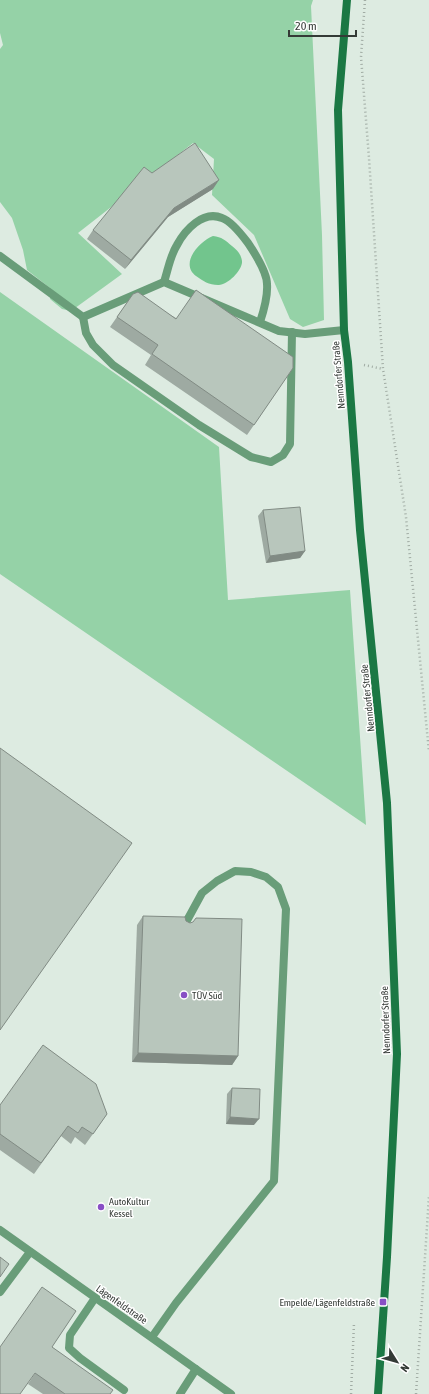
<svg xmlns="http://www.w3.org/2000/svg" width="429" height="1394" viewBox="0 0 429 1394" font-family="'Asap Condensed',sans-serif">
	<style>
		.green { fill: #95d2a7 }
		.water { fill: #72c58d }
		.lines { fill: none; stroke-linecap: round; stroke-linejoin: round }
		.path { stroke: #a1aca4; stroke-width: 2.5; stroke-dasharray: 1 3; stroke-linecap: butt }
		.lane { stroke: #699d79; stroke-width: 8 }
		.street { stroke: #699d79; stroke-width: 8 }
		.secondary { stroke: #1b7844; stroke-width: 8 }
		.wall { fill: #9eaaa2 }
		.shaded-wall { fill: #818b84 }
		.building { fill: #b8c6bc; stroke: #818b84 }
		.poi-dot { fill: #884ec5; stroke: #fff; stroke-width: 1.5 }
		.labels { text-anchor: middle; stroke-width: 3; stroke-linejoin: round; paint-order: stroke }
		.street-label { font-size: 10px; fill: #343a36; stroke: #fff }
		.poi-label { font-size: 10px; fill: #343a36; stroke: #fff; text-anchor: start }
	</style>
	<rect width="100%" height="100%" fill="#ddebe1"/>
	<!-- green -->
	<g class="green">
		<polygon points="0,0 313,0 311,6 322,235 324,320 303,327 290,319 254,235 212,195 214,159 193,143 78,233 122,274 71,311 62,309 50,299 50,288 27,270 23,250 12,218 0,202 0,49 3,45 0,33"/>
		<polygon points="0,292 219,447 228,600 350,590 366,825 0,574"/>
	</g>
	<!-- water -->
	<path class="water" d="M213,236C222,237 225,240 232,246C237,250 241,254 242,261C243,270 227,286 218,285C209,285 203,281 196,276C179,263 200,241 213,236Z"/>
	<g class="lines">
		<!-- path -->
		<g class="path">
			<polyline points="365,0 361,57 369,158 383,369 406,517 429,752"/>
			<polyline points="364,365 383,369"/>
			<polyline points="351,1394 354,1323"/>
			<polyline points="416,1394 429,1196"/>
		</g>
		<!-- lane -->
		<g class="lane">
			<polyline points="0,256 83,317 164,282 279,331 305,334 344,330"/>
			<path d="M164,282C168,270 170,256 177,245C185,230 203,210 222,218C231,221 242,235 248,243C254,252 267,273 267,284C268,297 264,310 260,322"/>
			<polyline points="83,317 86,333 93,345 113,365 199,425 251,457 271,462 283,455 290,444 292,332"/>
			<polyline points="0,1292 30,1252"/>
			<polyline points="95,1298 70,1335 69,1348 80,1358 124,1390"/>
			<polyline points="152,1337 176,1303 274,1181 286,909 278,887 266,877 251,872 235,871 217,881 202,893 184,926"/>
			<polyline points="180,1394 196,1369"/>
		</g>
		<!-- street -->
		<polyline class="street" points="0,1230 231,1394"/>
		<!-- secondary -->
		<polyline class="secondary" points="347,0 338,110 344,330 348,362 360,530 387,803 397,1054 387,1257 378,1394"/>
	</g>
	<!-- wall -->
	<g class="wall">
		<polygon points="152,173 213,189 168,217 125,269 87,239 93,230"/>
		<polygon points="133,294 176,318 293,368 247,435 145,365 151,355 110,327"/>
		<polygon points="263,510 305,551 300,558 266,563 258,516"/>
		<polygon points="143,916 238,1056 232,1065 132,1062 137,925"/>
		<polygon points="232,1088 254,1125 226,1124 227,1094"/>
		<polygon points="0,1105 107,1114 85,1145 75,1137 71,1144 61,1136 34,1174 0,1150"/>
		<polygon points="52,1347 110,1394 43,1394 28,1384"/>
	</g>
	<!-- shaded-wall -->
	<g class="shaded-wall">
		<polygon points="219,180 213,189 168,217 125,269 131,260 174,208"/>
		<polygon points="305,551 300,558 266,563 270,556"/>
		<polygon points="138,1053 238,1056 232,1065 132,1062"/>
		<polygon points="230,1117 259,1119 254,1125 226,1124"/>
	</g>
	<!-- building -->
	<g class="building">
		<polygon points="195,143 219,180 174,208 131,260 93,230 144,167 152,173"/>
		<polygon points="196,290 293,357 293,368 254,425 152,354 158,345 117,317 133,294 138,292 176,319"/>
		<polygon points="300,507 305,551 270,556 263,510"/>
		<polygon points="0,748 132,843 0,1030"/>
		<polygon points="143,916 185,917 186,921 190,923 193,922 196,918 242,919 238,1056 138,1053"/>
		<polygon points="43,1045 96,1084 107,1114 93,1134 82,1127 78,1133 68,1126 41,1163 0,1134 0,1105"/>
		<polygon points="232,1088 260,1089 259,1119 230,1117"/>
		<polygon points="0,1257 9,1264 0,1277"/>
		<polygon points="42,1287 76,1311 52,1347 113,1390 110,1394 65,1394 35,1373 20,1394 0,1394 0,1347"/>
	</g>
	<!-- markers -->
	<g class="poi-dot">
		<circle cx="184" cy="995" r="4"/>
		<circle cx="101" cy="1207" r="4"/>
		<rect x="379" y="1298" width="8" height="8" rx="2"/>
	</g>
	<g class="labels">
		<!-- street labels -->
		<g class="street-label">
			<text transform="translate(338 375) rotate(-95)" y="4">Nenndorfer Straße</text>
			<text transform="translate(367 698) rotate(-96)" y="4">Nenndorfer Straße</text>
			<text transform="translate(385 1020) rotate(-92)" y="4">Nenndorfer Straße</text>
			<text transform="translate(122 1304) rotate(35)" y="4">Lägenfeldstraße</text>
		</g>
		<!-- poi labels -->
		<g class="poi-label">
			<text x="192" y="999">TÜV Süd</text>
			<text x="109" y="1205">AutoKultur<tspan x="109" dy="12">Kessel</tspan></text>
			<text x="375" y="1306" text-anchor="end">Empelde/Lägenfeldstraße</text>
		</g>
	</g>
	<!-- north arrow -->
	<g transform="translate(397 1362) rotate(127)" stroke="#ffffff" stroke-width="3" paint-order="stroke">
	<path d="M0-3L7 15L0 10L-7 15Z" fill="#343a36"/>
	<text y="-6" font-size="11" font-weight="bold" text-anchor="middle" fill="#343a36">N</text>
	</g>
	<!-- scale -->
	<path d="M289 30v6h67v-6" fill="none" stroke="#343a36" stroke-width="2"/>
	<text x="295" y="30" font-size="12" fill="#343a36" stroke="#ffffff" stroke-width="3" paint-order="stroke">20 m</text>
</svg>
